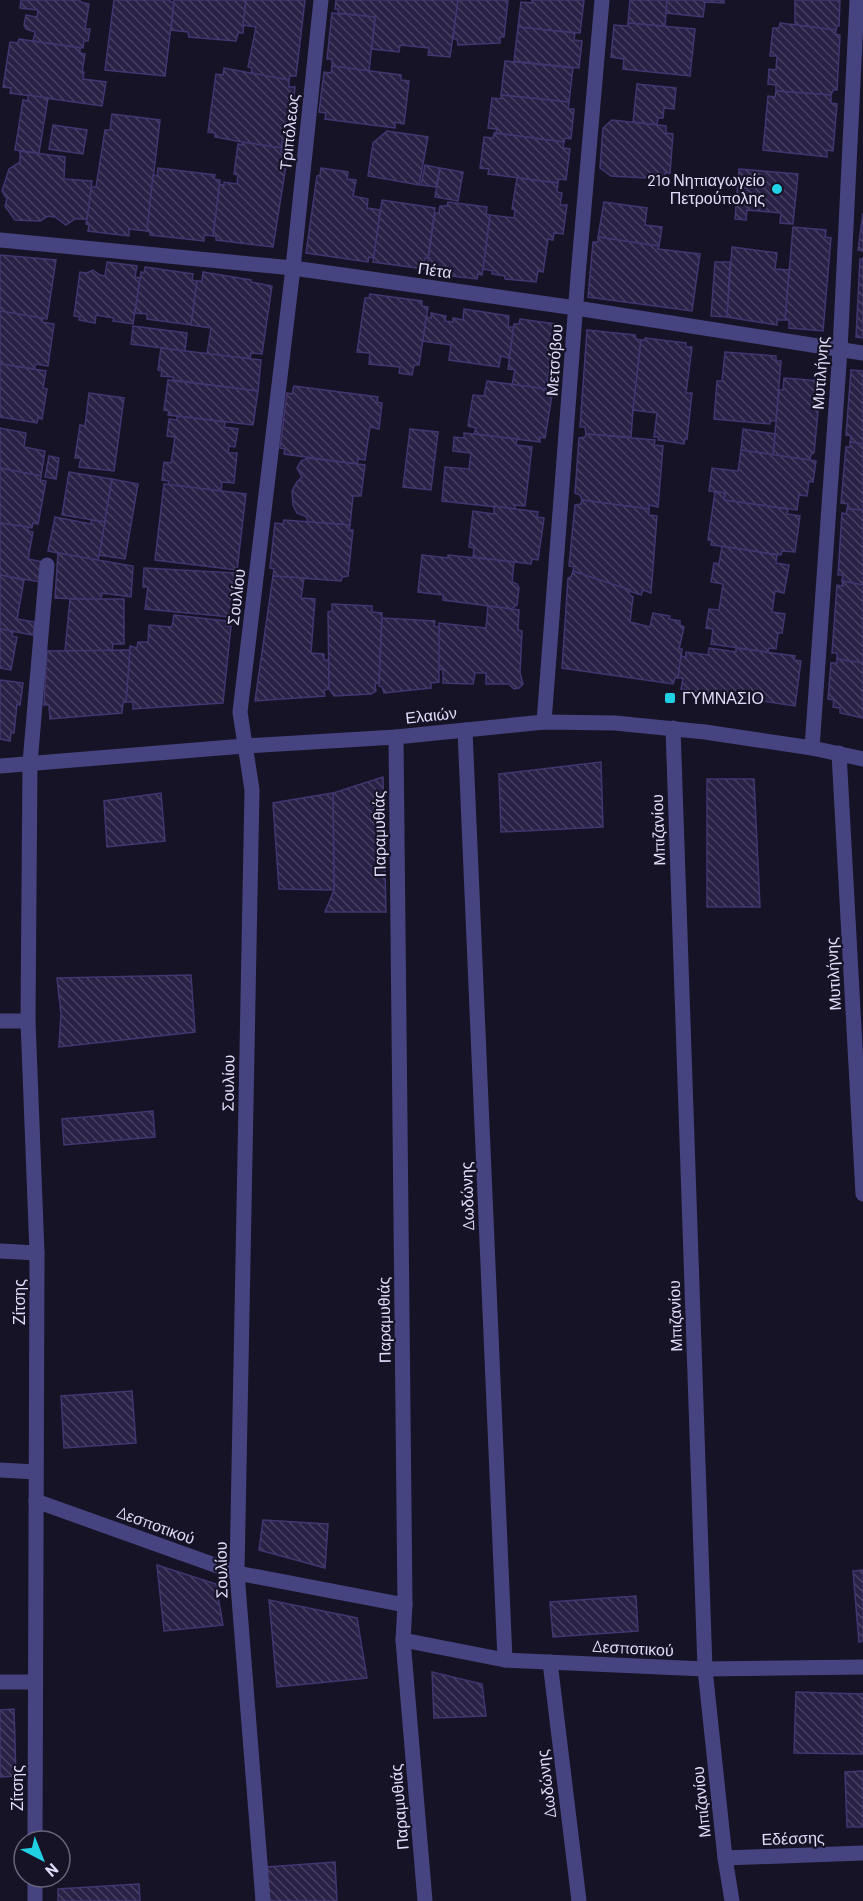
<svg xmlns="http://www.w3.org/2000/svg" width="863" height="1901" viewBox="0 0 863 1901" font-family="Barlow,sans-serif">
	<style>
		.building { fill: url(#building-back-hatch); stroke: #41366f; stroke-width: 1.5 }
		.lines { fill: none; stroke-linecap: round; stroke-linejoin: round }
		.service { stroke: #464480; stroke-width: 15 }
		.minor { stroke: #464480; stroke-width: 15 }
		.tertiary { stroke: #464480; stroke-width: 15 }
		.poi-dot { fill: #20d0e4; stroke: #171327; stroke-width: 2 }
		.labels { text-anchor: middle; stroke-width: 4.5; stroke-linejoin: round; paint-order: stroke }
		.street-label { font-size: 16px; fill: #e0ddfb; stroke: #171327 }
		.poi-label { font-size: 16px; fill: #e0ddfb; stroke: #171327; text-anchor: end }
	</style>
	<defs>
		<pattern id="building-back-hatch" width="6" height="6" patternUnits="userSpaceOnUse" patternTransform="scale(1.5)"><rect width="6" height="6" fill="#292146"/><path d="M-1 5l2 2M0 0l6 6M5-1l2 2" fill="none" stroke="#484162"/></pattern>
	</defs>
	<rect width="100%" height="100%" fill="#171327"/>
	<!-- building -->
	<g class="building">
		<polygon points="21,0 80,0 80,2 89,4 85,29 90,29 88,41 84,41 83,48 33,41 35,32 26,29 24,25 26,15 37,17 38,10 20,8"/>
		<polygon points="114,0 170,0 170,2 174,2 165,76 105,70"/>
		<polygon points="174,0 246,0 243,33 238,33 236,41 189,37 188,32 171,30"/>
		<polygon points="246,0 305,0 296,76 290,76 289,80 251,74 252,68 248,67 256,27 243,25"/>
		<polygon points="336,0 458,0 450,57 428,55 429,48 400,45 399,52 372,49 375,17 338,13 338,9 335,9"/>
		<polygon points="458,0 508,0 504,37 500,37 500,43 458,45 457,39 453,39"/>
		<polygon points="532,0 584,0 580,33 518,27 521,2 532,3"/>
		<polygon points="630,0 667,0 665,26 628,23"/>
		<polygon points="667,0 724,0 724,3 705,2 703,17 666,13"/>
		<polygon points="795,0 840,0 839,26 837,26 836,30 795,25"/>
		<polygon points="332,13 375,17 369,71 332,66 332,59 327,59"/>
		<polygon points="628,23 695,29 690,76 623,69 624,59 611,57 614,25 628,26"/>
		<polygon points="780,23 836,30 835,34 840,35 837,90 833,90 831,95 776,91 776,85 768,84 769,69 776,70 777,56 770,56 773,28 779,28"/>
		<polygon points="518,27 575,33 574,40 582,41 579,68 514,61"/>
		<polygon points="19,39 80,48 80,53 85,54 82,72 84,72 83,79 106,82 102,106 10,93 11,88 3,87 10,42 18,43"/>
		<polygon points="505,61 573,68 569,102 501,95"/>
		<polygon points="332,66 401,75 401,80 409,81 404,124 395,122 395,128 325,119 326,113 319,112 324,72 331,73"/>
		<polygon points="224,68 289,80 289,87 295,87 288,143 282,142 282,148 242,142 215,137 215,133 208,132 216,74 223,75"/>
		<polygon points="637,84 676,88 674,109 664,108 663,118 658,118 657,125 633,122"/>
		<polygon points="776,91 831,95 831,103 837,104 833,151 827,150 827,157 763,150 768,96 775,97"/>
		<polygon points="28,95 48,98 39,153 15,150 23,100 28,101"/>
		<polygon points="501,95 569,102 568,109 574,109 571,139 565,138 564,142 496,133 497,129 488,128 492,98 501,99"/>
		<polygon points="112,114 160,120 147,231 129,229 129,236 88,231 89,225 86,224 90,187 96,187 105,130 110,130"/>
		<polygon points="612,120 666,126 666,133 673,134 670,173 665,173 664,179 611,176 600,168 603,128"/>
		<polygon points="53,125 87,130 83,154 49,149"/>
		<polygon points="387,131 428,137 419,185 368,176 373,143"/>
		<polygon points="494,133 564,142 563,148 570,149 566,180 559,179 558,183 488,174 489,169 480,168 484,137 493,138"/>
		<polygon points="242,142 282,148 281,152 288,153 273,247 216,240 216,236 213,236 219,184 224,185 224,182 237,184 238,175 234,174 238,144 242,145"/>
		<polygon points="20,151 65,157 64,179 92,181 87,219 75,219 66,225 55,217 48,216 40,221 15,220 5,206 7,199 2,191 9,169 20,162"/>
		<polygon points="425,165 440,168 436,187 421,185"/>
		<polygon points="158,168 215,175 214,179 220,180 213,236 204,235 204,241 150,235 150,232 147,231 153,175 157,176"/>
		<polygon points="321,168 348,172 347,179 356,180 353,196 368,199 367,208 380,210 374,258 369,257 368,262 306,253 317,176 320,175"/>
		<polygon points="440,168 463,172 458,201 435,197"/>
		<polygon points="739,169 798,174 793,224 780,223 781,213 747,210 746,220 735,219"/>
		<polygon points="517,178 558,183 557,192 562,193 560,205 567,205 563,234 554,233 553,240 548,239 543,272 538,271 536,282 505,279 505,276 492,274 493,271 483,269 490,215 514,218 515,210 512,209"/>
		<polygon points="382,200 435,208 428,258 425,258 424,269 373,262"/>
		<polygon points="448,202 487,207 486,214 490,215 483,269 482,275 478,274 477,279 435,274 435,269 427,267 435,213 439,213 440,206 447,206"/>
		<polygon points="604,202 647,208 645,225 662,227 659,246 598,237"/>
		<polygon points="863,213 863,251 858,250"/>
		<polygon points="793,227 826,230 825,237 831,238 823,331 789,328 789,320 785,320"/>
		<polygon points="598,237 659,246 658,249 700,254 692,311 588,297 593,242 598,242"/>
		<polygon points="732,247 777,253 775,269 789,270 785,320 777,320 777,325 727,317"/>
		<polygon points="0,255 56,260 47,319 0,311"/>
		<polygon points="863,257 863,338 856,337 860,259 863,259"/>
		<polygon points="107,262 137,266 135,277 140,278 133,324 113,321 114,318 96,315 95,323 79,320 80,317 74,316 80,272 87,273 93,270 100,275 105,276"/>
		<polygon points="715,262 730,262 727,317 711,316"/>
		<polygon points="145,267 193,274 192,280 197,281 191,325 147,319 147,314 135,313 141,272 144,273"/>
		<polygon points="203,272 251,280 251,282 272,286 262,354 251,353 250,359 207,354 211,328 191,325 197,281 202,281"/>
		<polygon points="370,294 422,301 422,306 428,307 419,365 414,365 412,375 399,373 400,367 369,364 370,353 357,352 365,298 369,298"/>
		<polygon points="464,309 509,316 508,327 514,327 509,358 501,356 499,367 449,360 451,345 423,341 426,317 431,318 431,313 446,316 445,321 453,322 453,318 463,320"/>
		<polygon points="0,311 43,318 42,322 54,324 48,366 35,364 35,369 0,364"/>
		<polygon points="520,319 555,324 546,389 512,385 515,370 508,369 514,324 519,324"/>
		<polygon points="133,326 187,333 185,351 131,344"/>
		<polygon points="587,330 635,335 636,339 641,340 633,410 631,437 586,434 585,427 580,427"/>
		<polygon points="645,338 686,343 686,347 692,347 686,393 692,393 687,439 685,438 684,444 658,440 659,437 654,437 657,413 633,410 641,340 645,340"/>
		<polygon points="161,348 261,360 258,391 173,380 173,377 161,376 162,371 158,370"/>
		<polygon points="725,352 776,356 776,361 781,361 776,421 770,421 770,424 714,419 717,381 722,381"/>
		<polygon points="0,364 46,371 43,388 47,389 42,419 38,418 37,423 0,417"/>
		<polygon points="851,370 863,371 863,444 850,442 851,436 846,435"/>
		<polygon points="784,378 821,381 814,453 811,454 810,460 773,455 779,390 783,390"/>
		<polygon points="168,380 258,391 253,425 168,415 169,411 164,410"/>
		<polygon points="487,381 546,389 545,394 552,395 545,438 540,437 540,442 474,434 476,428 468,426 473,395 484,396"/>
		<polygon points="294,386 378,397 377,402 382,403 379,429 370,427 365,460 358,459 357,464 284,454 285,449 280,448 287,393 292,394"/>
		<polygon points="89,393 124,398 114,471 79,467 81,458 75,458 80,425 85,426"/>
		<polygon points="177,416 225,422 224,427 238,429 235,447 229,446 228,453 237,453 234,483 222,482 221,491 168,485 169,481 162,480 164,462 171,463 175,437 167,436 169,419 177,420"/>
		<polygon points="0,428 26,433 24,447 45,451 41,476 0,468"/>
		<polygon points="410,429 438,432 431,490 403,487"/>
		<polygon points="743,429 775,434 773,455 741,450"/>
		<polygon points="464,433 517,439 516,445 532,447 525,506 515,505 515,509 442,501 445,467 469,469 471,453 453,451 454,437 464,438"/>
		<polygon points="586,434 655,440 654,445 663,446 658,507 649,505 649,509 582,500 580,495 575,493 579,438 585,437"/>
		<polygon points="850,442 863,444 863,510 847,509 848,504 841,503 846,447 850,447"/>
		<polygon points="741,450 816,461 813,482 809,481 807,496 799,495 797,510 724,500 725,493 709,491 712,468 738,471"/>
		<polygon points="49,456 59,458 56,479 45,477"/>
		<polygon points="308,458 365,465 361,496 353,496 350,525 307,522 307,517 297,513 293,505 292,491 297,482 302,477 297,468 301,461"/>
		<polygon points="0,468 41,476 40,480 46,481 38,524 33,523 32,528 0,523"/>
		<polygon points="69,472 112,479 105,522 62,515"/>
		<polygon points="112,479 138,484 125,559 99,555"/>
		<polygon points="164,484 246,494 237,570 155,560"/>
		<polygon points="715,492 725,493 724,500 788,509 787,514 800,516 795,552 782,551 781,555 711,545 712,541 708,540"/>
		<polygon points="582,500 649,509 649,515 657,516 651,593 643,590 641,595 573,571 574,567 569,566 575,505 581,504"/>
		<polygon points="494,506 538,512 537,517 544,518 538,560 532,559 531,564 473,557 474,548 469,547 473,511 494,514"/>
		<polygon points="847,509 863,510 863,585 842,581 843,575 838,575 842,513 846,514"/>
		<polygon points="55,517 91,524 91,520 105,522 98,561 48,551"/>
		<polygon points="284,520 350,525 349,530 353,530 348,576 342,577 341,581 273,576 274,569 270,568 275,523 283,524"/>
		<polygon points="0,523 28,527 28,531 33,532 28,559 43,562 40,582 0,575"/>
		<polygon points="722,546 777,555 776,563 789,565 784,593 775,591 772,612 785,614 782,633 778,633 776,649 769,648 768,652 711,644 713,629 706,628 709,609 719,610 723,584 711,582 714,563 719,564"/>
		<polygon points="58,553 133,566 131,597 102,593 101,600 55,598"/>
		<polygon points="422,555 448,558 448,555 514,562 512,582 517,584 519,588 517,605 511,609 443,600 443,595 418,592"/>
		<polygon points="144,568 235,573 231,617 145,609 148,587 143,587"/>
		<polygon points="573,571 630,590 629,594 633,597 630,622 650,627 653,613 670,616 669,619 680,621 680,625 684,627 679,649 682,649 678,678 675,678 673,684 562,668 568,578 571,577"/>
		<polygon points="0,575 24,580 17,619 35,622 33,635 0,629"/>
		<polygon points="273,576 304,578 301,598 315,599 311,653 324,654 324,660 329,660 329,689 324,690 325,696 255,701"/>
		<polygon points="842,581 863,585 863,663 837,659 837,653 832,653 837,585 843,586"/>
		<polygon points="70,599 124,599 124,644 113,644 112,651 65,651"/>
		<polygon points="332,604 372,606 372,612 382,613 379,683 375,684 376,691 371,694 334,696 329,689 328,612 332,611"/>
		<polygon points="488,606 519,610 518,630 522,631 520,673 523,684 519,688 514,689 509,684 486,684 486,673 475,673 473,684 443,683 443,669 437,670 439,623 486,628"/>
		<polygon points="174,615 226,621 226,626 231,626 223,703 133,709 133,702 126,702 130,646 137,648 138,642 148,642 149,625 172,627"/>
		<polygon points="382,618 435,621 434,626 439,627 439,682 431,683 431,688 384,693 382,687 379,686"/>
		<polygon points="0,629 13,631 12,636 17,637 11,670 0,668"/>
		<polygon points="709,648 736,652 736,648 795,656 794,660 801,661 795,706 681,689 683,678 678,678 681,656 686,657 686,652 708,655"/>
		<polygon points="130,650 126,702 123,703 122,713 50,719 49,705 44,705 47,651"/>
		<polygon points="837,659 863,663 863,718 840,713 840,708 833,707 834,700 828,699 831,663 837,663"/>
		<polygon points="0,680 23,683 20,705 17,704 14,733 11,733 10,741 0,739"/>
		<polygon points="601,762 603,827 501,832 499,774"/>
		<polygon points="383,777 386,912 325,912 334,890 333,793"/>
		<polygon points="707,779 754,779 760,907 707,907"/>
		<polygon points="161,793 165,841 107,847 104,801"/>
		<polygon points="333,793 334,890 279,889 273,803"/>
		<polygon points="191,975 195,1032 59,1047 61,1014 57,978"/>
		<polygon points="153,1111 155,1137 64,1145 62,1119"/>
		<polygon points="132,1391 136,1443 64,1448 61,1396"/>
		<polygon points="263,1520 328,1524 325,1568 259,1550"/>
		<polygon points="157,1565 216,1584 223,1625 164,1631"/>
		<polygon points="863,1570 863,1641 859,1642 853,1571"/>
		<polygon points="636,1596 638,1631 553,1637 550,1602"/>
		<polygon points="269,1600 357,1618 367,1678 277,1687"/>
		<polygon points="432,1672 482,1684 486,1716 434,1718"/>
		<polygon points="796,1692 863,1694 863,1754 794,1753"/>
		<polygon points="14,1709 16,1776 0,1777 0,1710"/>
		<polygon points="863,1771 863,1827 847,1827 845,1772"/>
		<polygon points="335,1862 337,1901 269,1901 267,1867"/>
		<polygon points="139,1884 140,1901 58,1901 58,1889"/>
	</g>
	<g class="lines">
		<!-- service -->
		<polyline class="service" points="30,763 47,565"/>
		<!-- minor -->
		<g class="minor">
			<polyline points="0,240 293,268 576,308 863,353"/>
			<polyline points="544,722 578,276 602,0"/>
			<polyline points="673,728 705,1669 725,1858 732,1901"/>
			<polyline points="465,730 505,1660"/>
			<polyline points="396,737 405,1605 403,1640 425,1901"/>
			<polyline points="812,748 840,350 857,0"/>
			<polyline points="839,753 863,1194"/>
			<polyline points="30,763 28,1021 37,1253 35,1841"/>
			<polyline points="0,1021 28,1021"/>
			<polyline points="0,1251 37,1253"/>
			<polyline points="0,1470 36,1472"/>
			<polyline points="36,1501 237,1573 405,1605"/>
			<polyline points="403,1640 505,1660 705,1669 863,1667"/>
			<polyline points="550,1662 579,1901"/>
			<polyline points="0,1682 35,1682"/>
			<polyline points="725,1858 863,1853"/>
			<polyline points="35,1901 35,1877"/>
			<polyline points="263,1901 237,1573 252,790 240,712 293,268 321,0"/>
		</g>
		<!-- tertiary -->
		<polyline class="tertiary" points="0,766 244,746 396,737 544,722 615,723 705,732 812,748 863,759"/>
	</g>
	<!-- markers -->
	<g class="poi-dot">
		<circle cx="777" cy="189" r="6"/>
		<rect x="664" y="692" width="12" height="12" rx="3"/>
	</g>
	<g class="labels">
		<!-- street labels -->
		<g class="street-label">
			<text transform="translate(289 132) rotate(-84)" y="6">Τριπόλεως</text>
			<text transform="translate(435 270) rotate(8)" y="6">Πέτα</text>
			<text transform="translate(554 360) rotate(-86)" y="6">Μετσόβου</text>
			<text transform="translate(820 373) rotate(-86)" y="6">Μυτιλήνης</text>
			<text transform="translate(236 597) rotate(-83)" y="6">Σουλίου</text>
			<text transform="translate(431 715) rotate(-6)" y="6">Ελαιών</text>
			<text transform="translate(658 830) rotate(-92)" y="6">Μπιζανίου</text>
			<text transform="translate(379 834) rotate(-91)" y="6">Παραμυθιάς</text>
			<text transform="translate(833 974) rotate(-93)" y="6">Μυτιλήνης</text>
			<text transform="translate(228 1083) rotate(-89)" y="6">Σουλίου</text>
			<text transform="translate(467 1196) rotate(-92)" y="6">Δωδώνης</text>
			<text transform="translate(19 1302) rotate(-90)" y="6">Ζίτσης</text>
			<text transform="translate(675 1316) rotate(-92)" y="6">Μπιζανίου</text>
			<text transform="translate(384 1320) rotate(-91)" y="6">Παραμυθιάς</text>
			<text transform="translate(156 1525) rotate(20)" y="6">Δεσποτικού</text>
			<text transform="translate(221 1570) rotate(-91)" y="6">Σουλίου</text>
			<text transform="translate(633 1648) rotate(3)" y="6">Δεσποτικού</text>
			<text transform="translate(546 1784) rotate(-97)" y="6">Δωδώνης</text>
			<text transform="translate(17 1788) rotate(-90)" y="6">Ζίτσης</text>
			<text transform="translate(701 1802) rotate(-96)" y="6">Μπιζανίου</text>
			<text transform="translate(399 1807) rotate(-95)" y="6">Παραμυθιάς</text>
			<text transform="translate(793 1838) rotate(-2)" y="6">Εδέσσης</text>
		</g>
		<!-- poi labels -->
		<g class="poi-label">
			<text x="765" y="186">21ο Νηπιαγωγείο<tspan x="765" dy="18">Πετρούπολης</tspan></text>
			<text x="682" y="704" text-anchor="start">ΓΥΜΝΑΣΙΟ</text>
		</g>
	</g>
	<!-- north arrow -->
	<g transform="translate(42 1859) rotate(138)"><circle r="28" fill="#171327" stroke="#67647c" stroke-width="1.5"/>
	<path d="M0-4.5L10 22L0 15L-10 22Z" fill="#20d0e4"/>
	<text y="-9" font-size="16" font-weight="bold" text-anchor="middle" fill="#e0ddfb">N</text>
	</g>
</svg>
